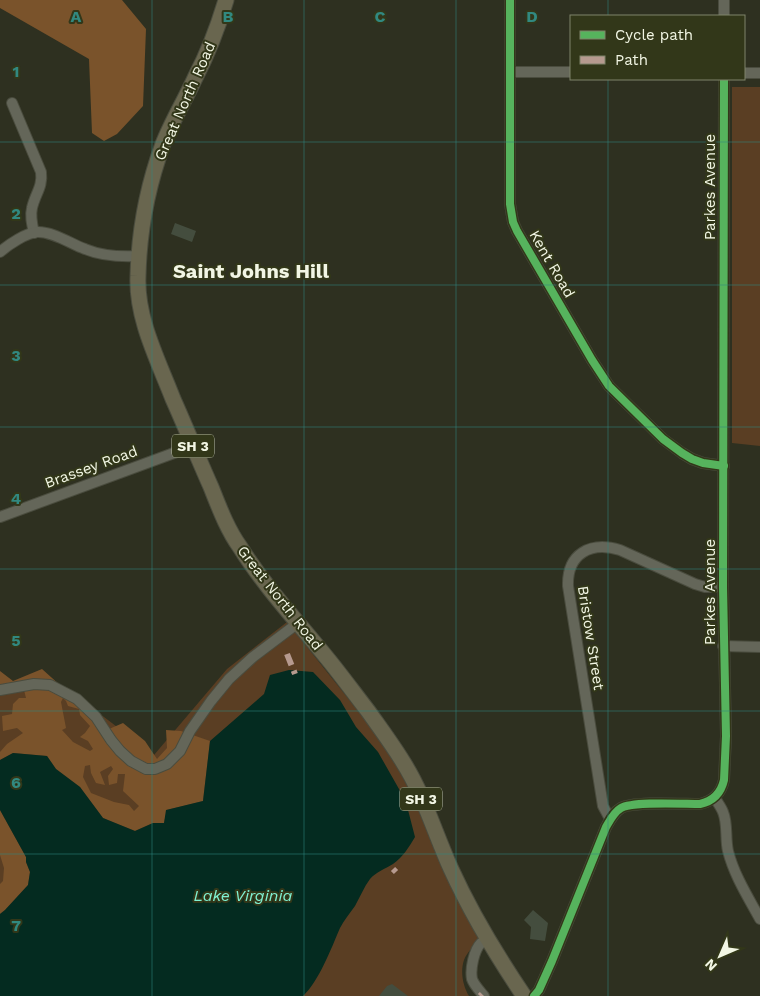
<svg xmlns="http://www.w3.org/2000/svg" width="760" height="996" viewBox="0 0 760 996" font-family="'Work Sans',sans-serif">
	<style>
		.green { fill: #5a3e23 }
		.forest { fill: #7a532b; fill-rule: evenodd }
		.water { fill: #042b20 }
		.building { fill: #444d3e }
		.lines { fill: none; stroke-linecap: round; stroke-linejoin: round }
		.minor-casing { stroke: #4a4c3e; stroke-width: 12 }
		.highway-casing { stroke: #4a4c3e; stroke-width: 17 }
		.minor { stroke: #646659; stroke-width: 10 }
		.highway { stroke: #69664f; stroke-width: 15 }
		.quiet { stroke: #b69a8f; stroke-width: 6; stroke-dasharray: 12 6; stroke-linecap: butt }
		.cycleway-casing { stroke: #323719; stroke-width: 11 }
		.cycleway { stroke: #56b35d; stroke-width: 8 }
		.grid { fill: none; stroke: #318980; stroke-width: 1; stroke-opacity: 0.55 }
		.labels { text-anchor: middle; stroke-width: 4; stroke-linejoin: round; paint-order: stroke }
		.shield { fill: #323719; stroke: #b8bda7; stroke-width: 1 }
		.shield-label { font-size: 14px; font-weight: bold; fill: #f2f6e4 }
		.street-label { font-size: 15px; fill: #f2f6e4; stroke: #323719 }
		.water-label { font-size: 16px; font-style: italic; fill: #80f2d3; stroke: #323719 }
		.district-label { font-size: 20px; font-weight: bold; fill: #f2f6e4; stroke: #323719 }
		.grid-label { font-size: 16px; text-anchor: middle; font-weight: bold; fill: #318980; stroke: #323719; stroke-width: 4; stroke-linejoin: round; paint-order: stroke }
	</style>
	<rect width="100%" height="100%" fill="#2e3020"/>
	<!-- green -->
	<g class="green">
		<polygon points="732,87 760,87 760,446 732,443"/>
		<path d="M287,622L387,747L425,820L481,937C476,944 467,952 464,960C460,972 463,986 469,996H0V687L51,680L83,701L154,755L227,669Z"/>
	</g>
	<!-- forest -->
	<g class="forest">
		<polygon points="0,0 122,0 146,29 143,106 117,134 104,141 92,133 89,59 0,8"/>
		<path d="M42,669L109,729L123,723L145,741L157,759L167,748L166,730L181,731L210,741L203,801L167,810L164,823H153L135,831L103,818L80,787L56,769L47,756L13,753L0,760V752L7,744L23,733L17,728L3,731L2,716L12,714L13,704L19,698H26L24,690L28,688L24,680L0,694V671L13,681ZM63,698L66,701L68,706L79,709L80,715L90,726L85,733L80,737L88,741L93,749L90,751L73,742L62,730L66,728L61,702ZM90,765L91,773L96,783L105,785L100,772L111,766L113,769L108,776L109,785L117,783L118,774H125L123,791L139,806L134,811L129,805L114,802L91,793L83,777L85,766Z"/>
		<polygon points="0,810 26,857 26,862 30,872 28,885 5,910 0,914 0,884 3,881 4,868 0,855"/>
	</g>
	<!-- water -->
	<path class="water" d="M289,670L313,672L340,700L356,727L378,752L399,789L408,810L415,837C409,847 403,857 393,864C385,869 376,872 370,879C364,887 360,897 355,906C350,913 344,920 340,928C331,949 319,981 303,996H0V914L5,910L28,885L30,872L26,862V857L0,810V760L13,753L47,756L56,769L80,787L103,818L135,831L153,823H164L166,810L203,801L210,741L264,694L270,675Z"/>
	<!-- building -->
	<g class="building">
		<polygon points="175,223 196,231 192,242 171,234"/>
		<polygon points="533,910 548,923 545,941 530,939 531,927 524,920"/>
		<polygon points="392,984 408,996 379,996 387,986"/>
	</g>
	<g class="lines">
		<defs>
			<g id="minor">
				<polyline points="510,0 510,204 513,222 517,231 592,360 609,386 663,439 682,453 692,459 703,463 724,466"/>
				<polyline points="724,16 724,0"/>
				<polyline points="511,72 571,72"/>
				<polyline points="744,73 760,73"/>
				<path d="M12,103L41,172C43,187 35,194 32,208C30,216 32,224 34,233"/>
				<path d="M0,252C8,245 27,232 38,232C54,232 71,244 85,249C102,256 121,257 139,256"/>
				<polyline points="0,517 193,446"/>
				<polyline points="723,646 760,647"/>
				<polyline points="0,690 34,684 50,685 77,699 96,717 111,740 120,751 131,761 146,769 155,769 167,764 180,751 190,731 211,701 229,679 253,657 298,623"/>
				<path d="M715,798C717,802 721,807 723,812C728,824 725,838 728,851C734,875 748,897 760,919"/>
				<path d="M610,819L603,806L568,586C567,554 590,541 620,550L695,584L705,587H723"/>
				<path d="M484,996C480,991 474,985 472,979C470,969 474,950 481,943C483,941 486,940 488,939"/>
				<path d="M534,996L539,990L552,961L606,827C610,820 614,812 621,808C633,801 683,804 700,804C714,801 721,793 724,780L726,736L723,587L724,79"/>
			</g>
			<path id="highway" d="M226,0C218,27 208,53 195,78C185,100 172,121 163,144C148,185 139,232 138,276C136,318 158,360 173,399C186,428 198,458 211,487C219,507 227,529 240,547C265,587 297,621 327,658C341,675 354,693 368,711C380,728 392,744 403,762C424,795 435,834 451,869C471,913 497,956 524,996"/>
		</defs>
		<!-- minor casing -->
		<use href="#minor" class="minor-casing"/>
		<!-- highway casing -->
		<use href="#highway" class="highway-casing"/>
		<!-- minor -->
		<use href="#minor" class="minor"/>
		<!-- highway -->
		<use href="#highway" class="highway"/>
		<!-- quiet -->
		<g class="quiet">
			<polyline points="287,654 295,674"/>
			<polyline points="393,869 396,872"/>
			<polyline points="480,996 482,994"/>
		</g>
		<defs>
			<g id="cycleway">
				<polyline points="510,0 510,204 513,222 517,231 592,360 609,386 663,439 682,453 692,459 703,463 724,466"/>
				<path d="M534,996L539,990L552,961L606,827C610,820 614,812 621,808C633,801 683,804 700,804C714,801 721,793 724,780L726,736L723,587L724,79"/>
			</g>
		</defs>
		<!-- cycleway casing -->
		<use href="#cycleway" class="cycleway-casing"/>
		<!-- cycleway -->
		<use href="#cycleway" class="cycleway"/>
	</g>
	<!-- grid -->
	<path class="grid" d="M152,0V996M304,0V996M456,0V996M608,0V16M608,79V996M0,142H760M0,285H760M0,427H760M0,569H760M0,711H760M0,854H760"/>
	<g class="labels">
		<!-- shield labels -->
		<g class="shield">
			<rect x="172" y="434.5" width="42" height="23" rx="4"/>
			<rect x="400" y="787.5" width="42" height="23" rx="4"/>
		</g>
		<g class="shield-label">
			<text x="193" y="451">SH 3</text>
			<text x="421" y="804">SH 3</text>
		</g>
		<!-- street labels -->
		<g class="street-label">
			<text transform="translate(185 101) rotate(-66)" y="5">Great North Road</text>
			<text transform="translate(710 187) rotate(-90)" y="5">Parkes Avenue</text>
			<text transform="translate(552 264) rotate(60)" y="5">Kent Road</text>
			<text transform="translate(91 467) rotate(-20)" y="5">Brassey Road</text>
			<text transform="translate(710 592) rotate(-90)" y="5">Parkes Avenue</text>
			<text transform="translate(280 598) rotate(52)" y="5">Great North Road</text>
			<text transform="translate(591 638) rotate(81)" y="5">Bristow Street</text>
		</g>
		<!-- water labels -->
		<g class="water-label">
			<text x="243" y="901">Lake Virginia</text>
		</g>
		<!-- district labels -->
		<g class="district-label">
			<text x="251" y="278">Saint Johns Hill</text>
		</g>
	</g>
	<g class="grid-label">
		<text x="76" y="22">A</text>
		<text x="228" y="22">B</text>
		<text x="380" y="22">C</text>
		<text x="532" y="22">D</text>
		<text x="16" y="77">1</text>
		<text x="16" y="219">2</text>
		<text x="16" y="361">3</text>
		<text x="16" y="504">4</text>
		<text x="16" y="646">5</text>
		<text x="16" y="788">6</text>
		<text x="16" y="931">7</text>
	</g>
	<!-- legend -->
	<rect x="570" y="15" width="175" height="65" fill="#323719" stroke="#7f836a"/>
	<rect x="580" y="31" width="25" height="8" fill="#56b35d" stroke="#7f836a"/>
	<text x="615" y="40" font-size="15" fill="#f2f6e4">Cycle path</text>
	<rect x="580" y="56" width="25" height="8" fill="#b69a8f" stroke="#7f836a"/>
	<text x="615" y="65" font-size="15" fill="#f2f6e4">Path</text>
	<!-- north arrow -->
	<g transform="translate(720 956) rotate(225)" stroke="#323719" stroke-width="4" paint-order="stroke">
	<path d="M0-4L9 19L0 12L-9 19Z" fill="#f2f6e4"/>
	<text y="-8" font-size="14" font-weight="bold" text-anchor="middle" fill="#f2f6e4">N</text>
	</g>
</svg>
